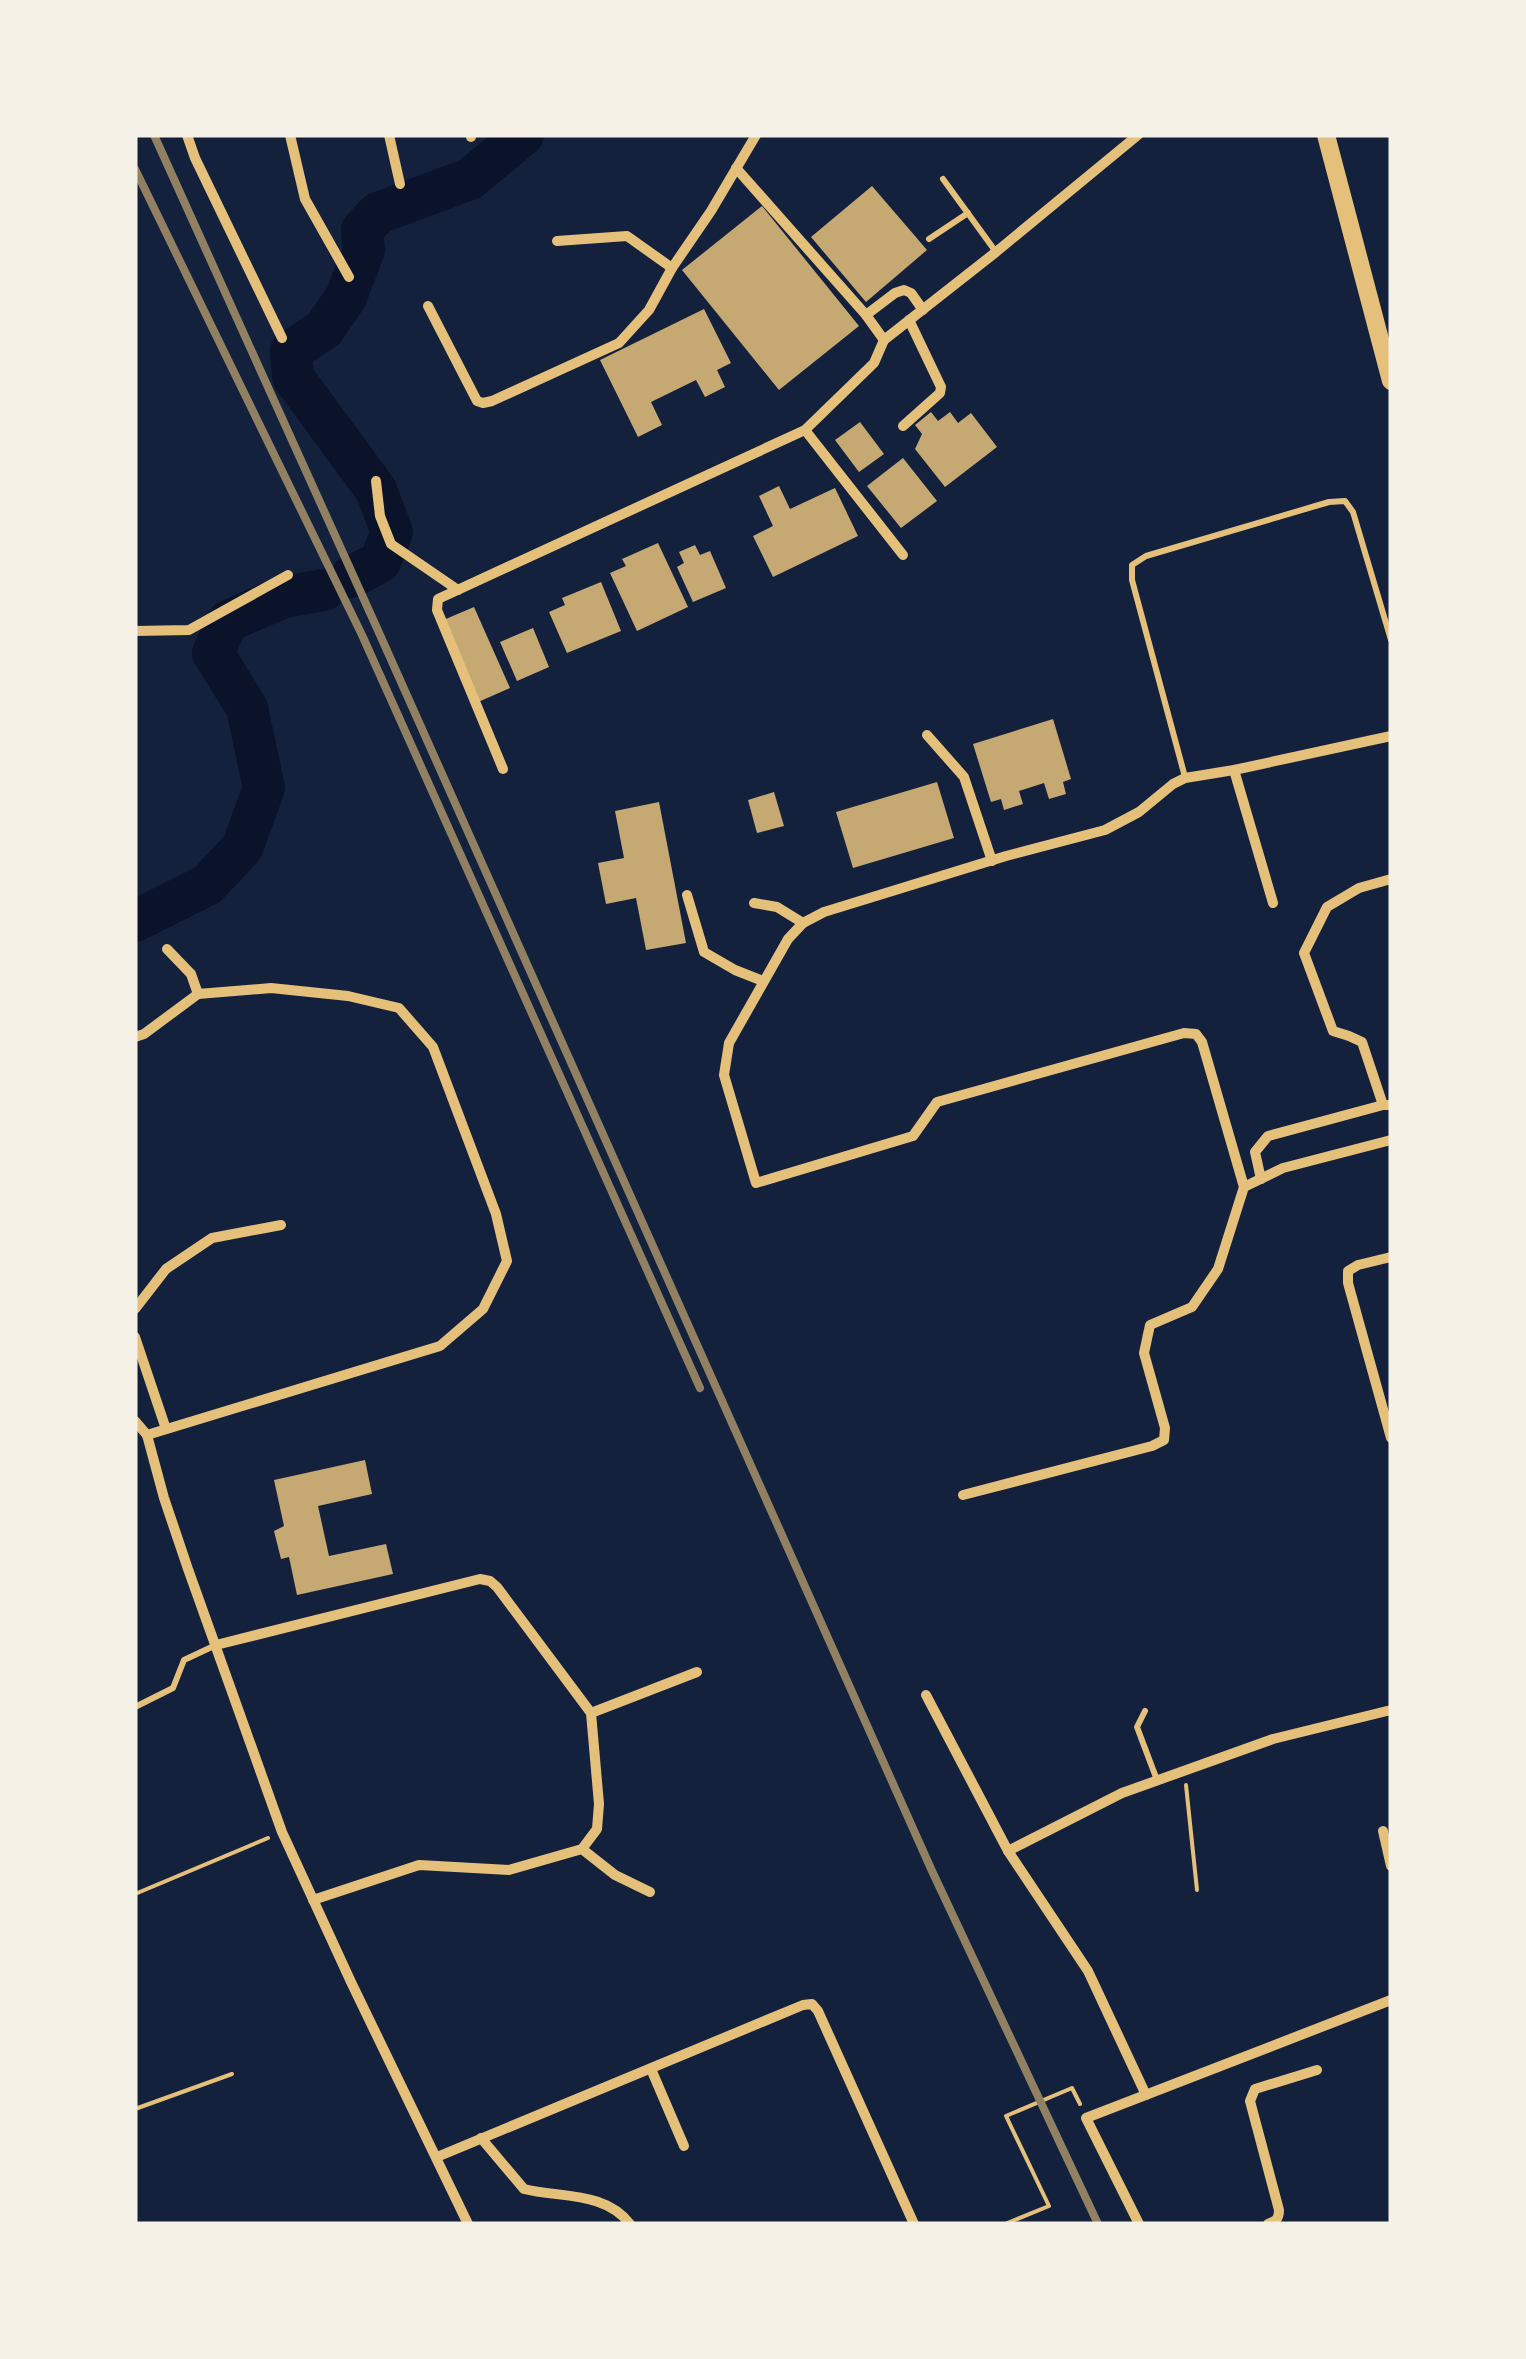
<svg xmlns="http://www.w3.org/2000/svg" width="1526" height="2359" viewBox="0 0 1526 2359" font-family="Arial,sans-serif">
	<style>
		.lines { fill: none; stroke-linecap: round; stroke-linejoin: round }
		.river { stroke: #0b132b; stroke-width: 42 }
		.building { fill: #c6a872 }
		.path { stroke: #e5c07b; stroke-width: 4 }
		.service { stroke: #e5c07b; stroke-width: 6 }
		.minor { stroke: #e5c07b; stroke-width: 10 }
		.secondary { stroke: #e5c07b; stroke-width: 18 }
		.rail { stroke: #918062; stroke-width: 8 }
	</style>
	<rect width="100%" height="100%" fill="#14213d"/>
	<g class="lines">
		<!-- river -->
		<g class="river">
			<polyline points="351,577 380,562 392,532 376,490 293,377 291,351 324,329 346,297 364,250 362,230 378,213 470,179 523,135"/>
			<polyline points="135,921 207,885 242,848 264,788 247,708 213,653 228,621 284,597 324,590"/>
		</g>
	</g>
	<!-- building -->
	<g class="building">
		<polygon points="872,186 927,250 866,302 811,237"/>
		<polygon points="762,206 859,326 779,390 682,270"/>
		<polygon points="704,309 731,363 717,370 725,387 705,397 696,380 651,402 662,425 638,437 600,360"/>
		<polygon points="931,412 938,421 950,412 958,423 971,413 997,447 945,487 915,449 922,434 915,425"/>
		<polygon points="860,422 884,454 859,472 835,440"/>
		<polygon points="903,458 937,501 901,528 867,486"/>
		<polygon points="779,486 790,509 835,488 858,536 773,577 753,536 773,526 759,496"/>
		<polygon points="658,543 688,607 637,631 610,573 626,566 622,559"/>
		<polygon points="695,545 700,555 710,551 726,588 693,602 677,567 684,563 679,552"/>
		<polygon points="601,582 621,631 567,653 549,612 565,605 562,598"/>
		<polygon points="474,607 510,688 476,703 441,621"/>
		<polygon points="533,628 549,667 517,681 500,642"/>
		<polygon points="1053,719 1071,779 1063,782 1066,794 1049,799 1044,783 1019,791 1023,804 1004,810 1001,799 991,802 973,744"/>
		<polygon points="937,782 954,838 853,868 836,812"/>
		<polygon points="774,792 784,826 757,833 748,800"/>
		<polygon points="659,802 686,943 646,950 636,898 606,904 598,863 624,858 615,811"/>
		<polygon points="365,1460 372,1494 318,1506 329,1556 386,1544 393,1574 297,1595 289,1557 281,1559 274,1531 284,1526 274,1480"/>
	</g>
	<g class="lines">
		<!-- path -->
		<g class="path">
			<polyline points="1186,1785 1197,1890"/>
			<polyline points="135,1894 268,1838"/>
			<polyline points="135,2109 232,2074"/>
			<polyline points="1005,2224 1049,2206 1006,2116 1072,2088 1080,2104"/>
		</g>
		<!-- service -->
		<g class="service">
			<polyline points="943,179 996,252"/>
			<polyline points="929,239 968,213"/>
			<polyline points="1185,777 1132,580 1132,565 1146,556 1329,502 1345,501 1353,512 1391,640"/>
			<polyline points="135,1707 173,1688 184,1660 216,1645"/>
			<polyline points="1145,1711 1137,1727 1157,1780"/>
		</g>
		<!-- minor -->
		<g class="minor">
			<polyline points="187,135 195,158 282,338"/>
			<polyline points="290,135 305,199 349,277"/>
			<polyline points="389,135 400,184"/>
			<polyline points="471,135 471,137"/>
			<polyline points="736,168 866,315 884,340"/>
			<polyline points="557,241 627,236 672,268"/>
			<polyline points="428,306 477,401 483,403 492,401 619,343 649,310 672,268 711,211 756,135"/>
			<polyline points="866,315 895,293 904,290 911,293 923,310"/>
			<polyline points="903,426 940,393 941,387 909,320"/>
			<polyline points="805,430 903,555"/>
			<polyline points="376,481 380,516 391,544 458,590"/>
			<polyline points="135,631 189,630 288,575"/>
			<polyline points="927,735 964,777 992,861"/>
			<polyline points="503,769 437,610 438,599 805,430 874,363 884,340 996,252 1138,135"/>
			<polyline points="1234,770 1273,903"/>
			<polyline points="1391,879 1359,888 1327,907 1304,953 1333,1031 1349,1036 1362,1042 1383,1105 1391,1105"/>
			<polyline points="687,895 704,952 735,970 763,981"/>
			<polyline points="754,903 777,907 803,923"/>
			<polyline points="167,949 191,974 198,994"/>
			<polyline points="135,1037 144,1034 198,994 271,988 348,996 399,1008 433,1047 496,1214 507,1261 483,1309 440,1346 147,1435"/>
			<polyline points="1261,1179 1255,1152 1268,1136 1383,1105"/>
			<polyline points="1244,1187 1283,1168 1391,1140"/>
			<polyline points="1391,1257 1358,1265 1348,1271 1348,1283 1391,1438"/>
			<polyline points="135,1309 166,1269 212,1238 281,1225"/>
			<polyline points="135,1337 166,1429"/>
			<polyline points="135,1421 147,1435 164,1498 188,1569 282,1832 351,1982 468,2224"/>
			<polyline points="963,1495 1152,1446 1164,1440 1165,1428 1144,1353 1150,1325 1192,1307 1218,1269 1244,1187 1202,1042 1196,1034 1184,1033 937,1102 913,1136 756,1183 724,1075 729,1043 788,939 803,923 824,912 1006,856 1105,830 1139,812 1173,784 1185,778 1234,770 1391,736"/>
			<polyline points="216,1645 480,1579 490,1581 497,1587 591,1713 599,1804 597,1829 582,1849 509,1870 419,1865 313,1900"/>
			<polyline points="926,1695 1008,1851 1088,1971 1146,2095"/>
			<polyline points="591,1713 697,1672"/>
			<polyline points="1383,1831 1391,1866"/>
			<polyline points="582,1849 615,1875 650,1892"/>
			<polyline points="1008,1851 1122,1793 1273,1739 1391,1710"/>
			<polyline points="651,2069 684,2146"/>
			<path d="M481,2138L524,2189C560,2198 605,2191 630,2224"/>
			<polyline points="437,2157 803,2005 812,2004 818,2011 914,2224"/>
			<polyline points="1139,2224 1086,2118 1391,2000"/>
			<path d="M1268,2224C1276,2221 1279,2219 1279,2210L1250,2101L1255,2089L1317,2070"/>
		</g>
		<!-- secondary -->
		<polyline class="secondary" points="1326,135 1391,381"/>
		<!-- rail -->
		<g class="rail">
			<polyline points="154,135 376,626 932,1871 1098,2224"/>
			<polyline points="135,169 362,635 700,1388"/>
		</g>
	</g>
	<!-- border -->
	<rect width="1526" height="2359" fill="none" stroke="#f6f1e7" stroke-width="275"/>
</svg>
